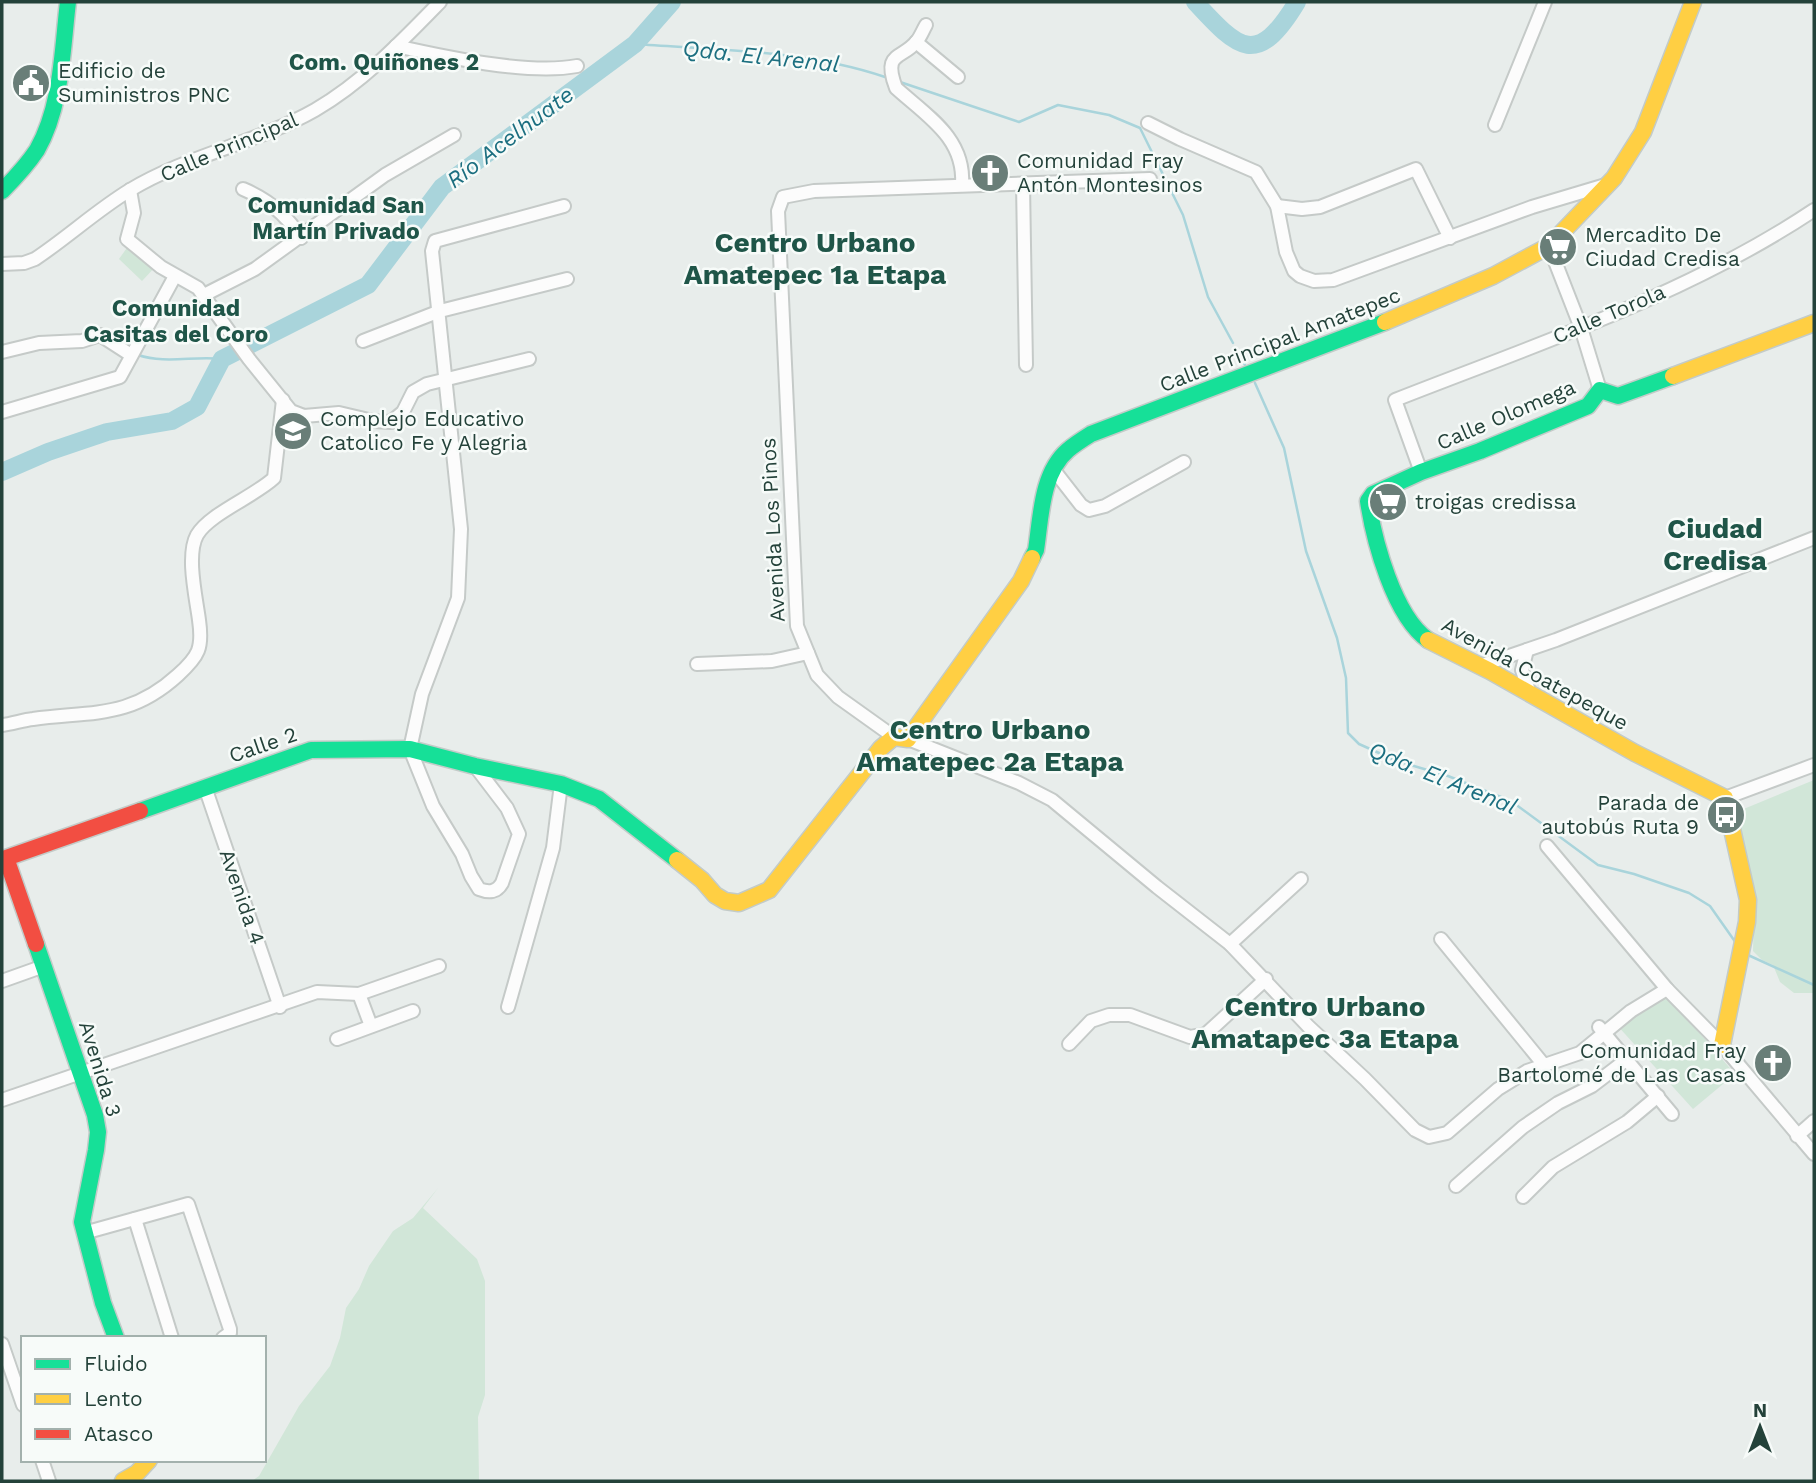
<svg xmlns="http://www.w3.org/2000/svg" width="1816" height="1483" viewBox="0 0 1816 1483" font-family="'Work Sans',sans-serif">
	<style>
		.green { fill: #d1e6d8 }
		.lines { fill: none; stroke-linecap: round; stroke-linejoin: round }
		.stream { stroke: #a9d4db; stroke-width: 2.5 }
		.river { stroke: #a9d4db; stroke-width: 18 }
		.street-casing { stroke: #c5cac8; stroke-width: 16 }
		.fast-casing { stroke: #c3cbc8; stroke-width: 19 }
		.slow-casing { stroke: #c3cbc8; stroke-width: 19 }
		.jam-casing { stroke: #c3cbc8; stroke-width: 19 }
		.street { stroke: #fcfcfc; stroke-width: 12 }
		.fast { stroke: #16e098; stroke-width: 16 }
		.slow { stroke: #ffcf43; stroke-width: 16 }
		.jam { stroke: #f24e42; stroke-width: 16 }
		.labels { text-anchor: middle; stroke-width: 5; stroke-linejoin: round; paint-order: stroke }
		.poi-label { font-size: 21px; fill: #24423a; stroke: #f7fbf9; text-anchor: start }
		.street-label { font-size: 21px; fill: #24423a; stroke: #f7fbf9 }
		.water-label { font-size: 23px; font-style: italic; fill: #1c6f80; stroke: #f7fbf9 }
		.neighbourhood-label { font-size: 23px; font-weight: bold; fill: #1f5548; stroke: #f7fbf9 }
		.district-label { font-size: 28px; font-weight: bold; fill: #1f5548; stroke: #f7fbf9 }
	</style>
	<rect width="100%" height="100%" fill="#e8edeb"/>
	<!-- green -->
	<g class="green">
		<polygon points="129,245 156,266 142,281 119,259"/>
		<polygon points="1814,780 1814,993 1794,993 1780,982 1773,965 1762,960 1753,951 1754,915 1734,813"/>
		<polygon points="1665,993 1735,1074 1693,1109 1616,1024"/>
		<polygon points="438,1188 423,1208 477,1259 485,1281 485,1395 478,1417 479,1481 252,1481 259,1476 299,1406 330,1366 340,1338 346,1308 359,1289 369,1266 393,1231 413,1218"/>
	</g>
	<g class="lines">
		<!-- stream -->
		<g class="stream">
			<path d="M635,44C718,50 806,50 885,77"/>
			<polyline points="900,82 1019,122 1058,105 1109,115 1140,128 1183,215 1208,297 1233,343"/>
			<polyline points="1239,354 1246,367"/>
			<path d="M138,355C165,364 193,356 222,359"/>
			<polyline points="1255,383 1284,448 1306,551 1337,638 1346,678 1348,733 1359,744 1397,761 1448,776 1511,801 1598,865 1634,874 1689,893 1710,906 1736,943"/>
			<polyline points="1748,955 1814,985"/>
		</g>
		<!-- river -->
		<g class="river">
			<path d="M1195,2C1239,50 1257,68 1297,2"/>
			<polyline points="2,472 48,452 107,432 172,421 197,407 222,359 368,285 442,187 635,44 672,2"/>
		</g>
		<defs>
			<g id="street">
				<path d="M926,25C923,30 921,36 917,41C902,60 882,51 896,88C927,116 965,138 962,184"/>
				<polyline points="916,42 958,77"/>
				<path d="M396,46C445,57 528,75 577,66"/>
				<polyline points="1148,123 1180,139 1256,172 1277,206 1286,252 1294,271 1300,276 1314,281 1333,280 1532,207 1609,184"/>
				<polyline points="1495,125 1545,2"/>
				<polyline points="1023,184 1026,365"/>
				<path d="M243,189C267,199 287,215 301,238"/>
				<polyline points="130,190 134,213 127,239 161,267 198,288 249,359 291,411 304,416 339,413 373,421 391,422 403,412 413,392 427,384 529,359"/>
				<polyline points="1277,206 1302,209 1320,207 1416,169 1450,238"/>
				<polyline points="1549,246 1581,328 1600,390"/>
				<path d="M2,264L24,263L35,259C68,237 97,210 130,190C188,155 257,143 315,110C363,82 402,41 440,2"/>
				<polyline points="204,295 255,269 385,175 454,135"/>
				<polyline points="363,341 440,311 567,279"/>
				<polyline points="2,352 39,343 82,341 100,335 131,355"/>
				<polyline points="2,412 120,377 175,276"/>
				<polyline points="1053,469 1081,505 1089,510 1105,506 1184,462"/>
				<path d="M1421,472L1395,400C1537,344 1687,295 1814,210"/>
				<polyline points="1527,650 1522,670 1530,694"/>
				<polyline points="697,664 772,661 808,653"/>
				<polyline points="1480,666 1556,640 1814,538"/>
				<path d="M2,725C12,724 23,720 33,719C92,711 130,719 178,675C199,656 203,648 199,620C196,597 186,555 197,535C209,514 255,496 274,478L283,400"/>
				<polyline points="894,737 838,697 817,675 797,626 778,211 783,197 814,191 1150,179"/>
				<polyline points="908,739 1019,783 1052,800 1157,887 1230,944 1308,1026 1365,1079 1415,1130 1429,1137 1447,1133 1498,1089 1527,1071 1580,1053 1631,1011 1667,989"/>
				<path d="M475,766L507,808L519,834L502,883C497,892 489,893 479,889L471,876L462,854L433,806L410,749L422,694L458,598L461,529L432,251L435,241L564,206"/>
				<polyline points="205,787 280,1007"/>
				<polyline points="1725,798 1814,765"/>
				<polyline points="1547,846 1667,989 1722,1045 1814,1154"/>
				<polyline points="1441,939 1544,1065"/>
				<polyline points="1230,944 1301,879"/>
				<polyline points="2,981 44,966"/>
				<polyline points="359,994 371,1026"/>
				<polyline points="508,1007 553,848 561,784"/>
				<polyline points="1599,1027 1672,1114"/>
				<polyline points="337,1039 413,1011"/>
				<polyline points="1069,1044 1091,1021 1109,1015 1130,1015 1190,1037 1206,1034 1266,979"/>
				<polyline points="2,1100 317,992 359,994 439,966"/>
				<polyline points="1797,1136 1814,1121"/>
				<polyline points="1456,1186 1523,1127 1558,1103 1592,1086 1626,1060"/>
				<polyline points="1523,1197 1553,1167 1627,1122 1658,1096"/>
				<polyline points="135,1219 172,1338"/>
				<polyline points="84,1233 188,1204 230,1329 230,1333 223,1338"/>
				<polyline points="2,1344 23,1405"/>
				<polyline points="42,1460 49,1481"/>
			</g>
			<g id="fast">
				<path d="M2,191C15,178 27,165 37,150C62,106 62,51 68,2"/>
				<path d="M1032,558L1036,550C1041,518 1041,473 1068,450C1075,444 1083,439 1091,434L1385,322"/>
				<path d="M1428,640C1394,616 1374,541 1368,501L1373,494L1421,472L1480,451L1588,406L1600,390L1618,396L1673,376"/>
				<polyline points="140,811 311,750 410,749 475,766 561,784 599,799 677,860"/>
				<polyline points="36,944 95,1115 98,1132 96,1150 82,1222 103,1303 116,1338"/>
			</g>
			<g id="slow">
				<polyline points="1385,322 1493,276 1549,246 1614,178 1643,132 1693,2"/>
				<polyline points="1673,376 1814,323"/>
				<polyline points="1428,640 1490,671 1635,753 1725,798 1748,900 1747,922 1722,1045"/>
				<polyline points="677,860 702,880 715,895 725,901 739,903 769,890 881,748 894,737 908,739 1021,581 1032,558"/>
				<polyline points="123,1481 137,1473 149,1460"/>
			</g>
			<polyline id="jam" points="36,944 6,858 140,811"/>
		</defs>
		<!-- street casing -->
		<use href="#street" class="street-casing"/>
		<!-- fast casing -->
		<use href="#fast" class="fast-casing"/>
		<!-- slow casing -->
		<use href="#slow" class="slow-casing"/>
		<!-- jam casing -->
		<use href="#jam" class="jam-casing"/>
		<!-- street -->
		<use href="#street" class="street"/>
		<!-- fast -->
		<use href="#fast" class="fast"/>
		<!-- slow -->
		<use href="#slow" class="slow"/>
		<!-- jam -->
		<use href="#jam" class="jam"/>
	</g>
	<!-- icons -->
	<defs>
		<symbol id="civic-disc" viewBox="-11 -11 22 22"><circle r="9.5" fill="#697e78" stroke="#f7fbf9"/><path d="M-.6-6.5H3V-4.5H.6V-3L4-1V1h2V6H-6V1h2V-1L-.6-3ZM-1.2 2.5V6h2.4V2.5Z" fill="#fff"/></symbol>
		<symbol id="church-disc" viewBox="-11 -11 22 22"><circle r="9.5" fill="#697e78" stroke="#f7fbf9"/><path d="M-1.2-6h2.4v3.5h3.3v2.4h-3.3V6h-2.4V-.1h-3.3v-2.4h3.3Z" fill="#fff"/></symbol>
		<symbol id="supermarket-disc" viewBox="-11 -11 22 22"><circle r="9.5" fill="#697e78" stroke="#f7fbf9"/><path d="M-6-5.5h2.5l.6 2H6L4.5 2H-2.5L-4.4-4H-6ZM-1.5 3.2a1.3 1.3 0 1 0 .1 0ZM3 3.2a1.3 1.3 0 1 0 .1 0Z" fill="#fff"/></symbol>
		<symbol id="school-disc" viewBox="-11 -11 22 22"><circle r="9.5" fill="#697e78" stroke="#f7fbf9"/><path d="M0-5L7-2L0 1L-7-2ZM-4 1L0 2.5L4 1V4Q0 6-4 4Z" fill="#fff"/></symbol>
		<symbol id="bus-disc" viewBox="-11 -11 22 22"><circle r="9.5" fill="#697e78" stroke="#f7fbf9"/><path d="M-5-6H5V4H4V6H2V4H-2V6H-4V4H-5ZM-3.5-4V0h7V-4ZM-3.5 1.2v1.5H-2V1.2ZM2 1.2v1.5H3.5V1.2Z" fill="#fff"/></symbol>
	</defs>
	<g fill-rule="evenodd">
		<use href="#civic-disc" x="9" y="61" width="44" height="44"/>
		<use href="#church-disc" x="968" y="151" width="44" height="44"/>
		<use href="#supermarket-disc" x="1536" y="225" width="44" height="44"/>
		<use href="#school-disc" x="271" y="409" width="44" height="44"/>
		<use href="#supermarket-disc" x="1366" y="480" width="44" height="44"/>
		<use href="#bus-disc" x="1704" y="793" width="44" height="44"/>
		<use href="#church-disc" x="1751" y="1041" width="44" height="44"/>
	</g>
	<g class="labels">
		<!-- poi labels -->
		<g class="poi-label">
			<text x="58" y="78">Edificio de<tspan x="58" dy="24">Suministros PNC</tspan></text>
			<text x="1017" y="168">Comunidad Fray<tspan x="1017" dy="24">Antón Montesinos</tspan></text>
			<text x="1585" y="242">Mercadito De<tspan x="1585" dy="24">Ciudad Credisa</tspan></text>
			<text x="320" y="426">Complejo Educativo<tspan x="320" dy="24">Catolico Fe y Alegria</tspan></text>
			<text x="1415" y="509">troigas credissa</text>
			<text x="1699" y="810" text-anchor="end">Parada de<tspan x="1699" dy="24">autobús Ruta 9</tspan></text>
			<text x="1746" y="1058" text-anchor="end">Comunidad Fray<tspan x="1746" dy="24">Bartolomé de Las Casas</tspan></text>
		</g>
		<!-- street labels -->
		<g class="street-label">
			<text transform="translate(229 147) rotate(-23)" y="7">Calle Principal</text>
			<text transform="translate(1609 314) rotate(-23)" y="7">Calle Torola</text>
			<text transform="translate(1280 340) rotate(-21)" y="7">Calle Principal Amatepec</text>
			<text transform="translate(1506 415) rotate(-23)" y="7">Calle Olomega</text>
			<text transform="translate(773 530) rotate(-93)" y="7">Avenida Los Pinos</text>
			<text transform="translate(1535 674) rotate(29)" y="7">Avenida Coatepeque</text>
			<text transform="translate(263 745) rotate(-19)" y="7">Calle 2</text>
			<text transform="translate(242 897) rotate(71)" y="7">Avenida 4</text>
			<text transform="translate(100 1069) rotate(73)" y="7">Avenida 3</text>
		</g>
		<!-- water labels -->
		<g class="water-label">
			<text transform="translate(761 56) rotate(6)" y="8">Qda. El Arenal</text>
			<text transform="translate(510 137) rotate(-37)" y="8">Río Acelhuate</text>
			<text transform="translate(1443 778) rotate(22)" y="8">Qda. El Arenal</text>
		</g>
		<!-- neighbourhood labels -->
		<g class="neighbourhood-label">
			<text x="384" y="70">Com. Quiñones 2</text>
			<text x="336" y="213">Comunidad San<tspan x="336" dy="26">Martín Privado</tspan></text>
			<text x="176" y="316">Comunidad<tspan x="176" dy="26">Casitas del Coro</tspan></text>
		</g>
		<!-- district labels -->
		<g class="district-label">
			<text x="815" y="252">Centro Urbano<tspan x="815" dy="32">Amatepec 1a Etapa</tspan></text>
			<text x="1715" y="538">Ciudad<tspan x="1715" dy="32">Credisa</tspan></text>
			<text x="990" y="739">Centro Urbano<tspan x="990" dy="32">Amatepec 2a Etapa</tspan></text>
			<text x="1325" y="1016">Centro Urbano<tspan x="1325" dy="32">Amatapec 3a Etapa</tspan></text>
		</g>
	</g>
	<!-- border -->
	<rect width="1816" height="1483" fill="none" stroke="#24423a" stroke-width="7"/>
	<!-- legend -->
	<rect x="21" y="1336" width="245" height="126" fill="#f7fbf9" stroke="#a3b1ad" stroke-width="2"/>
	<rect x="35" y="1359" width="35" height="10" fill="#16e098" stroke="#a3b1ad" stroke-width="2"/>
	<text x="84" y="1371" font-size="21" fill="#24423a">Fluido</text>
	<rect x="35" y="1394" width="35" height="10" fill="#ffcf43" stroke="#a3b1ad" stroke-width="2"/>
	<text x="84" y="1406" font-size="21" fill="#24423a">Lento</text>
	<rect x="35" y="1429" width="35" height="10" fill="#f24e42" stroke="#a3b1ad" stroke-width="2"/>
	<text x="84" y="1441" font-size="21" fill="#24423a">Atasco</text>
	<!-- north arrow -->
	<g transform="translate(1760 1427)" stroke="#f7fbf9" stroke-width="5" paint-order="stroke">
	<path d="M0-5L12 26L0 18L-12 26Z" fill="#24423a"/>
	<text y="-10" font-size="19" font-weight="bold" text-anchor="middle" fill="#24423a">N</text>
	</g>
</svg>
